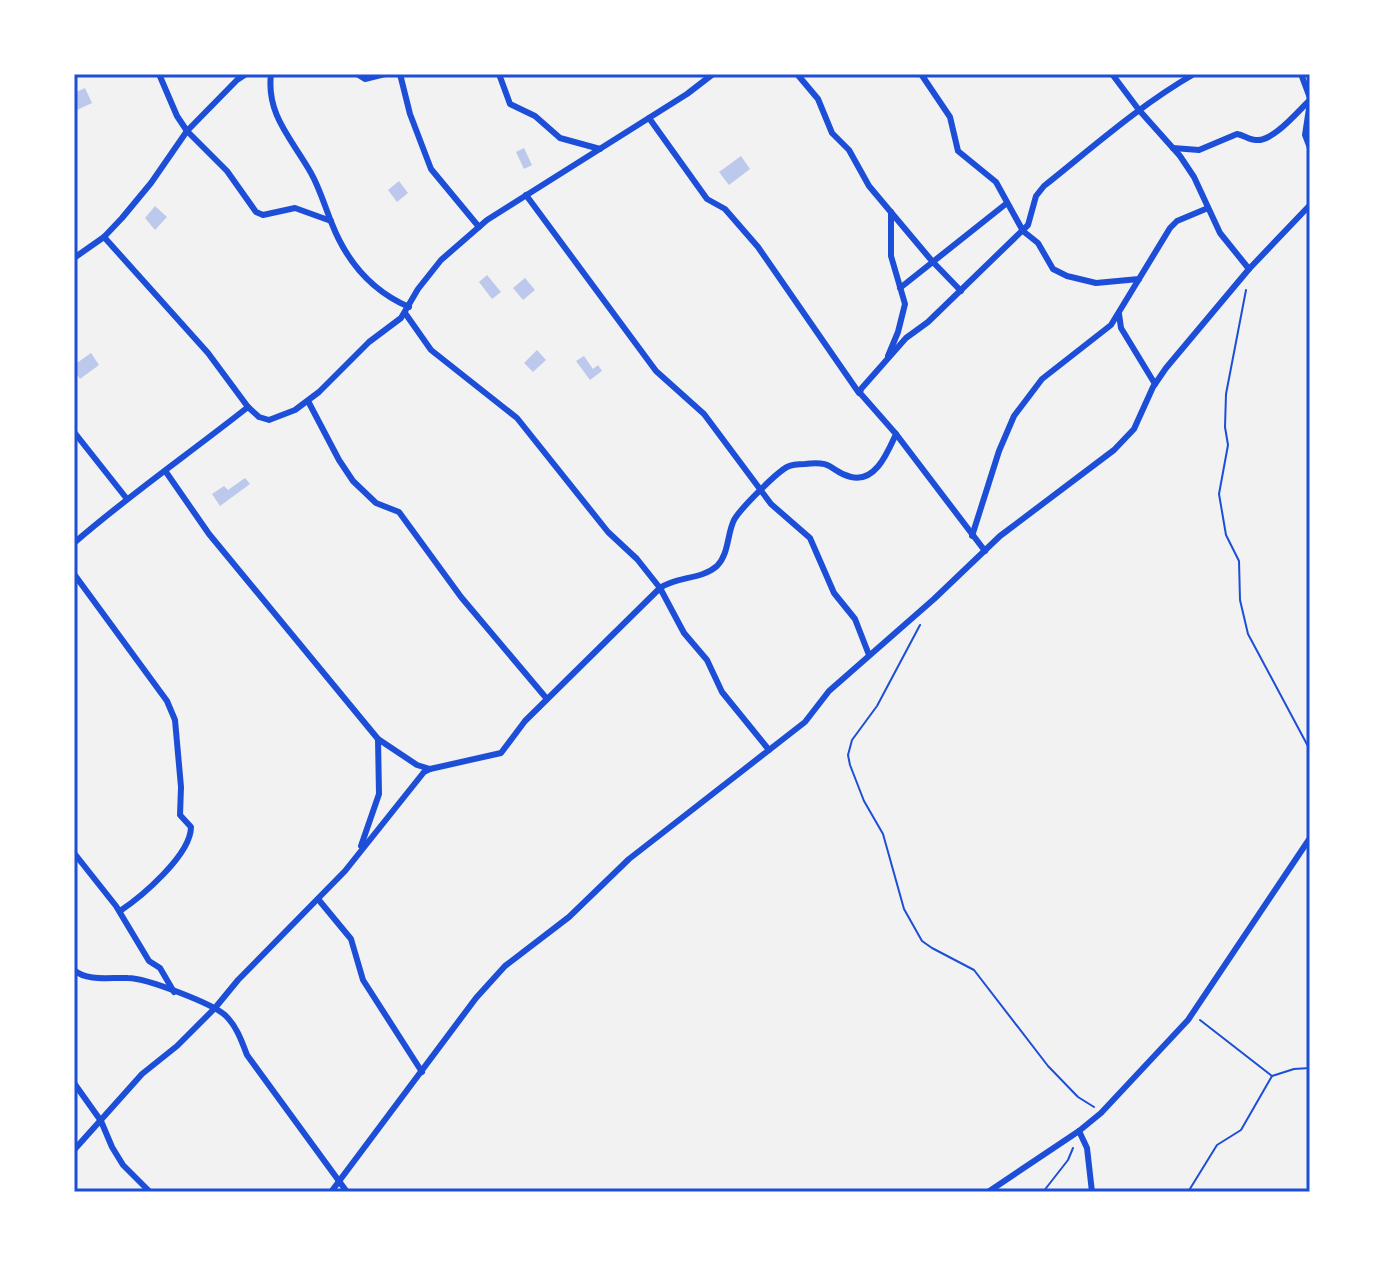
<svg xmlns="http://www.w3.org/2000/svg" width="1384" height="1266" viewBox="0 0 1384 1266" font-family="Lato,sans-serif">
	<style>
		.building { fill: #bdc9ec }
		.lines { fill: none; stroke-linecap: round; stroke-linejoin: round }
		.path { stroke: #1d4ed8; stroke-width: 2 }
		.minor { stroke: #1d4ed8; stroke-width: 6 }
		.neatline { fill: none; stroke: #1d4ed8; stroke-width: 3 }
	</style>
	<rect width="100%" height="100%" fill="#f2f2f2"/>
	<!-- building -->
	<g class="building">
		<polygon points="85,88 92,103 77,110 74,93"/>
		<polygon points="524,148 532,165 524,169 516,152"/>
		<polygon points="741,156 750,169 729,185 719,172"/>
		<polygon points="399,181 408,193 397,202 388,190"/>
		<polygon points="155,206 167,217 155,230 145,218"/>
		<polygon points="487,275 501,292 492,299 479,282"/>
		<polygon points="525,278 535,290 523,300 513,288"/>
		<polygon points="537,350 546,360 533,372 524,363"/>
		<polygon points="91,353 99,365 80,379 74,370 74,365"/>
		<polygon points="584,356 593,369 598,365 602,371 590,380 576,361"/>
		<polygon points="245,478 250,484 220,506 212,494 224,486 228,490"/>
	</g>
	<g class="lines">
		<!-- path -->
		<g class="path">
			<polyline points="1246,290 1226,394 1225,427 1228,445 1219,494 1226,535 1239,561 1240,600 1248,634 1310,750"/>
			<polyline points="920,625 877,706 852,740 848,755 850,765 864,801 883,834 904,909 922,941 932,948 974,970 1048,1066 1078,1097 1094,1107"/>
			<polyline points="1200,1020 1272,1076 1294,1069 1310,1068"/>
			<polyline points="1043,1192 1068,1160 1073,1148"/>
			<polyline points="1188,1192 1217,1145 1241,1130 1272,1076"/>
		</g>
		<!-- minor -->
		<g class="minor">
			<polyline points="159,74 177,116 187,131 227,171 256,212 263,215 295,208 331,221"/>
			<path d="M271,74C266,115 292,139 311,173C320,189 325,207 332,224C347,262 372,291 409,307"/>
			<polyline points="357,74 365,79 385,74"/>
			<polyline points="400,74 410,114 431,169 479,227"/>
			<polyline points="499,74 510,104 535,116 560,138 600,149"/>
			<polyline points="797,74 818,99 832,133 849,150 869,186 932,261 961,291"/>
			<polyline points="921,74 950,117 958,151 996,182 1023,231 1038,243 1053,269 1067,276 1096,283 1139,279"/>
			<polyline points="1112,74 1139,110 1180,156 1194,177 1220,233 1249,269"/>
			<polyline points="1301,74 1310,98"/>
			<polyline points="1310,102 1305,135 1310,148"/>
			<polyline points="649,118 707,199 725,209 758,247 859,393"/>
			<path d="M1173,148L1199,150L1237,134C1244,135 1249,140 1256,140C1273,142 1298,111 1310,100"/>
			<polyline points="526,195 656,371 704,414 771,504 810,538 834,593 855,619 869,655"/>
			<polyline points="104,237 208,353 248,407"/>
			<polyline points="74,258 104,237 122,218 151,183 187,131 237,80 246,74"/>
			<polyline points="900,288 1007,203"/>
			<polyline points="405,313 431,350 517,418 608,532 637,559 660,588 684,633 707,660 722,692 769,750"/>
			<polyline points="1119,314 1121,328 1155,384"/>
			<polyline points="888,356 898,332 905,304 891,256 891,212"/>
			<polyline points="308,401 339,460 353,481 376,503 399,512 461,597 547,699"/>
			<polyline points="74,432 127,499"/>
			<polyline points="896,434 985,551"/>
			<polyline points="166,472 209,534 378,739 379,794 361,846"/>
			<polyline points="972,536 999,451 1014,416 1042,379 1111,325 1170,228 1177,221 1208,208"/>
			<path d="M74,543C129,495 190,453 248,407L259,417L269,420L295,410L319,392L369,342L401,318L418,289L441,260L487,220L687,94L713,74"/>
			<path d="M74,574L167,701L175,720L181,787L180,815L191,827C191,855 141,897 120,911"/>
			<polyline points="378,739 417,765 430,769"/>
			<polyline points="74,853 116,906 149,961 160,968 174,992"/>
			<polyline points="318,899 351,939 363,980 422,1072"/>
			<path d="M74,970C87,982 112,977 128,978C146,978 214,1004 226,1016C237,1027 242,1042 247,1055L347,1192"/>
			<polyline points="74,1083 101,1121 112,1147 123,1165 150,1192"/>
			<polyline points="1079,1131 1087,1148 1092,1192"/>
			<path d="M74,1150L142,1074L177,1046L215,1008L238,980L345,871L424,772L430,769L501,753L525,721L660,588C677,576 701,580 717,566C729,554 727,534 734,520C740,509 776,473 787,467C791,465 799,464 805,464C835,460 830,472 851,477C876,483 888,451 896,434L860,393L861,389L906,338L928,322L1028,225L1036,196L1044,186C1093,147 1140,105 1194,74"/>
			<polyline points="331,1192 476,998 505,966 569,917 629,859 805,722 829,691 934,599 1000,536 1114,450 1134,429 1153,387 1166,368 1249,269 1310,205"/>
			<polyline points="988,1192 1079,1131 1101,1113 1188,1020 1310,838"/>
		</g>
	</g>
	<!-- border -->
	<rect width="1384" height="1266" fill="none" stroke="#ffffff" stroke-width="152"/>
	<rect x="76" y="76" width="1232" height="1114" class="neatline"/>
</svg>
